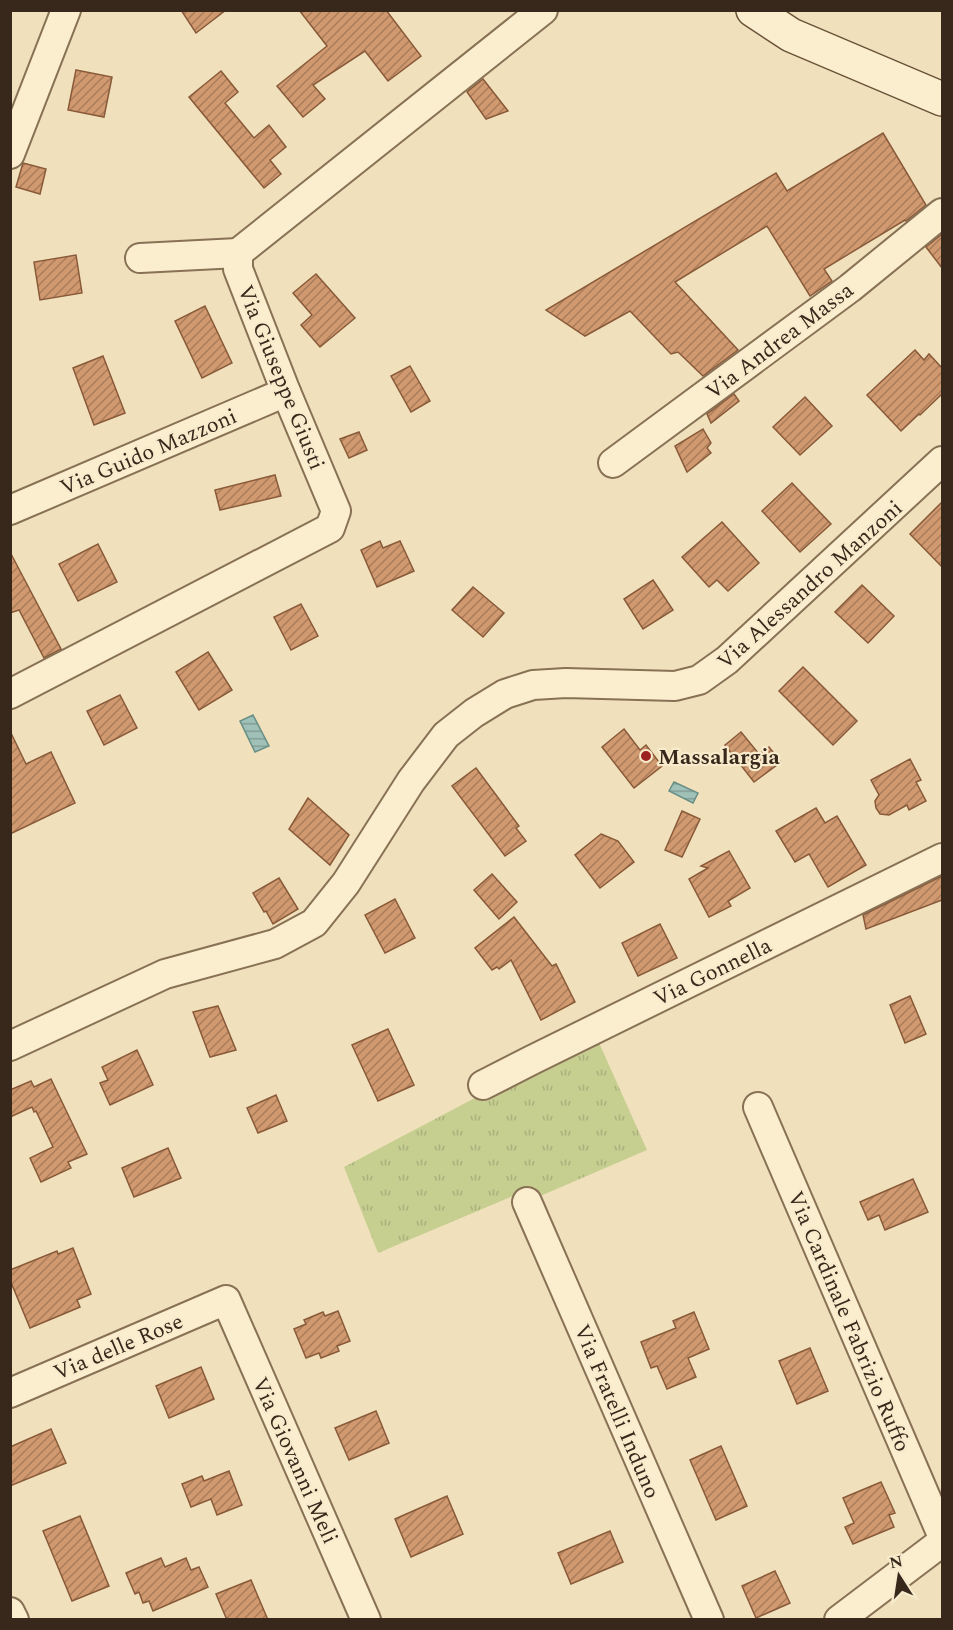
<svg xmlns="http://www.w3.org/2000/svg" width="953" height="1630" viewBox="0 0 953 1630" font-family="Spectral,serif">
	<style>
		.grass { fill: url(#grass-tufts) }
		.water { fill: url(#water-rules); stroke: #688f85; stroke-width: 1.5 }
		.building { fill: url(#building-hatch); stroke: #895a39; stroke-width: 1.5 }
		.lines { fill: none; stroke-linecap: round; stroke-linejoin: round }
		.street-casing { stroke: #887155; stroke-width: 32 }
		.secondary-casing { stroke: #6a5238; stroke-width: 36 }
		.street { stroke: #fbeecf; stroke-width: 28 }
		.secondary { stroke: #fbeecf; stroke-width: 33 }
		.poi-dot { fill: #9b2221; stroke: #f7ebcc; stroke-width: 2 }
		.labels { text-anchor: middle; stroke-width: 4.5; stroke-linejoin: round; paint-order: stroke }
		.street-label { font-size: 22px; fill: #37281b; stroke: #f7ebcc }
		.poi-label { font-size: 22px; font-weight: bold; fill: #37281b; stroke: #f7ebcc; text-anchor: start }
	</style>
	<defs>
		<pattern id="grass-tufts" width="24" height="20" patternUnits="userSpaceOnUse" patternTransform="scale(1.5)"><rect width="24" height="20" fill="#c6ce90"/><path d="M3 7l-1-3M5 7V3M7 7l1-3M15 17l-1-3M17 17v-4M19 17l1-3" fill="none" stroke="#abb17c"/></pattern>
		<pattern id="water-rules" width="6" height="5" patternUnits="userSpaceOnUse" patternTransform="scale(1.5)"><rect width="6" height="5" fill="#a0c1b8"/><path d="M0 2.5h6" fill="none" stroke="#839d95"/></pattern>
		<pattern id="building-hatch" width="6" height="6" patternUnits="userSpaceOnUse" patternTransform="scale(1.5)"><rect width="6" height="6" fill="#d1996f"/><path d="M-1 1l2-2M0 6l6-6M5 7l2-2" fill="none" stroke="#aa7d5a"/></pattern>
	</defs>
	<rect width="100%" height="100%" fill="#f0e1bc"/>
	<!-- grass -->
	<polygon class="grass" points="596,1036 647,1150 538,1197 534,1187 378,1253 344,1167 532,1068"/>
	<!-- water -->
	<g class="water">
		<polygon points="253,715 269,746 255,752 240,721"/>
		<polygon points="674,782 698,793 693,803 669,791"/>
	</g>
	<!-- building -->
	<g class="building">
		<polygon points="181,10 226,10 196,33"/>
		<polygon points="299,10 386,10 421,56 388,81 365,51 313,85 325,99 303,117 277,86 327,46"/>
		<polygon points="76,70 112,77 104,117 68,110"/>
		<polygon points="221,71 238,92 225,103 254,138 269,125 286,147 270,160 281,174 264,188 189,97"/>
		<polygon points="483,79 508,111 486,119 467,92"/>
		<polygon points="883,133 926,205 906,221 905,220 824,269 832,281 816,292 810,296 767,226 675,282 738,350 703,376 678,352 671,354 630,311 585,336 546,310 776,173 787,191"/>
		<polygon points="23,163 46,169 40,194 16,187"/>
		<polygon points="942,234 942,268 926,247"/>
		<polygon points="76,255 82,293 40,300 34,262"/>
		<polygon points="316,274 355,318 320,347 301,325 312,315 293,293"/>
		<polygon points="205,306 232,363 202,378 175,321"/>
		<polygon points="915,350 924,360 929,354 942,368 942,394 920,415 919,414 901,431 867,395"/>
		<polygon points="103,356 125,413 94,425 73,368"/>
		<polygon points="410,366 430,401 411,412 391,376"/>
		<polygon points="734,394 739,401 711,423 707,414"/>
		<polygon points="805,397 832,426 800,455 773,427"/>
		<polygon points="703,429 711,443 707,448 711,453 687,472 675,446"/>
		<polygon points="359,432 367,450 349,458 340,439"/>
		<polygon points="275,475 281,496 220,510 215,490"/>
		<polygon points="792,483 831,524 800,552 762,511"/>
		<polygon points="942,502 942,567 910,534"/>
		<polygon points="722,522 759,563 728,591 717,580 709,587 682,557"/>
		<polygon points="380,541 383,548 400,541 414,571 377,587 361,550"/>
		<polygon points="98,544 117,582 78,601 59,564"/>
		<polygon points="10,552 61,649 44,658 19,610 10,613"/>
		<polygon points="653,580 673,610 643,629 624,599"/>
		<polygon points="862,585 894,616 868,643 835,612"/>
		<polygon points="473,587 504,613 483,637 452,610"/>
		<polygon points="301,604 318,636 291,650 274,617"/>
		<polygon points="208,652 232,690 199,710 176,672"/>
		<polygon points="803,667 857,721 833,745 779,691"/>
		<polygon points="120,695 137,728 104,745 87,711"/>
		<polygon points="624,729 640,750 646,745 662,766 634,788 602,747"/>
		<polygon points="10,731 26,764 51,752 75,803 10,834"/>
		<polygon points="741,732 759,754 769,747 781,762 754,782 725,745"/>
		<polygon points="910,759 921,780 916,782 926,801 909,810 907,805 889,815 880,814 876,808 875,801 879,795 871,780"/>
		<polygon points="476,768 519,826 516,828 526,841 505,856 452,786"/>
		<polygon points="308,798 349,835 330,865 289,829"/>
		<polygon points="816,808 825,823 837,816 866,865 828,887 809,854 795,862 776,831"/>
		<polygon points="682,811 700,819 682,857 665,850"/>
		<polygon points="601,834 618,841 634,862 600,888 575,855"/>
		<polygon points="729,851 750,888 728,901 731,906 709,917 689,879 708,868 701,866"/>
		<polygon points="492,874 517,902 499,919 474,890"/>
		<polygon points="942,876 942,900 866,929 863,915"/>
		<polygon points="279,878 298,909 273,924 266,911 264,912 253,893"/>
		<polygon points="395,899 415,938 385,953 365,915"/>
		<polygon points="514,917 552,966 556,964 575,1002 541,1020 511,960 499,969 497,967 492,970 475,948"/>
		<polygon points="660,924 677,958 638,976 622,943"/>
		<polygon points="910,996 926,1034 905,1043 890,1005"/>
		<polygon points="218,1006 236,1050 210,1057 193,1012"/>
		<polygon points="388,1029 414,1085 378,1101 352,1045"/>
		<polygon points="137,1050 153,1085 110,1105 100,1083 108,1080 102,1067"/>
		<polygon points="51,1079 87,1154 68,1162 71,1168 41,1182 30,1158 53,1147 36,1111 34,1112 32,1107 10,1117 10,1090 31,1081 34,1087"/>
		<polygon points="276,1095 287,1121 258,1133 247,1108"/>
		<polygon points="168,1148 181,1178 134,1197 122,1168"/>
		<polygon points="913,1179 928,1212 885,1230 879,1215 868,1220 860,1202"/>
		<polygon points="73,1248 91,1294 77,1300 80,1307 30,1328 10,1280 10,1270 57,1251 58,1254"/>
		<polygon points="338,1311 350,1341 337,1346 339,1351 321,1358 319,1353 306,1358 294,1329 306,1324 304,1320 323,1312 325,1316"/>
		<polygon points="694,1312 709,1349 688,1358 696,1377 667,1389 657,1366 651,1368 641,1342 676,1328 673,1321"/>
		<polygon points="810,1348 828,1391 797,1404 779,1361"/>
		<polygon points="201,1367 214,1399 169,1418 156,1386"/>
		<polygon points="376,1411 389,1443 349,1460 335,1428"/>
		<polygon points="51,1429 66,1463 10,1486 10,1447"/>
		<polygon points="721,1446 747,1506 716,1520 690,1460"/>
		<polygon points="229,1471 242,1505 217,1515 211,1499 191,1507 182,1484 202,1476 204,1481"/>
		<polygon points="881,1482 895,1513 889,1515 894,1527 853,1544 845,1527 854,1523 843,1498"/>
		<polygon points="447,1496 463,1534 411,1557 395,1519"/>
		<polygon points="80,1516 109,1586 72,1601 43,1531"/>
		<polygon points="610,1531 623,1562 571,1584 558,1553"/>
		<polygon points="161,1558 165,1567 186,1558 191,1570 199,1567 208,1587 153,1611 149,1601 143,1603 139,1592 135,1594 126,1573"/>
		<polygon points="775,1571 790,1603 756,1618 742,1586"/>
		<polygon points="251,1580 268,1620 227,1620 216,1594"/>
	</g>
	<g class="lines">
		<defs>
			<g id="street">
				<polyline points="10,154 66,10"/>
				<polyline points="140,258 238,253"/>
				<polyline points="613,463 850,288 942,213"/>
				<polyline points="10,510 286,392"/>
				<polyline points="10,694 330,528 336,511 286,392 238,269 238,253 543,10"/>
				<polyline points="10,1046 165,974 275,944 314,923 346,883 411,781 446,735 474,713 505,694 533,685 566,683 675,686 699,680 727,660 942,461"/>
				<polyline points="483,1085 532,1060 942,858"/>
				<polyline points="758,1107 942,1535"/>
				<polyline points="527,1202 709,1620"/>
				<polyline points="10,1393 226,1300 366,1620"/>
				<polyline points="10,1612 14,1620"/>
				<polyline points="839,1620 942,1542"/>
			</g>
			<polyline id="secondary" points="753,10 791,35 942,99"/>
		</defs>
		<!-- street casing -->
		<use href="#street" class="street-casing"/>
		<!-- secondary casing -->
		<use href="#secondary" class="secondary-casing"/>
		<!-- street -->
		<use href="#street" class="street"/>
		<!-- secondary -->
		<use href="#secondary" class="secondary"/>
	</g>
	<!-- markers -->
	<circle class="poi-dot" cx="646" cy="756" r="6"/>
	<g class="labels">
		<!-- street labels -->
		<g class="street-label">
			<text transform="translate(779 340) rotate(-37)" y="8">Via Andrea Massa</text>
			<text transform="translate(282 377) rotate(68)" y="8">Via Giuseppe Giusti</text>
			<text transform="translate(148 451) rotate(-23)" y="8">Via Guido Mazzoni</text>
			<text transform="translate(809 584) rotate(-42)" y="8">Via Alessandro Manzoni</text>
			<text transform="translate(712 971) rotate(-26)" y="8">Via Gonnella</text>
			<text transform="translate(850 1321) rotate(67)" y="8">Via Cardinale Fabrizio Ruffo</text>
			<text transform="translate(118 1346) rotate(-23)" y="8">Via delle Rose</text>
			<text transform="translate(618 1411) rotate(67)" y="8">Via Fratelli Induno</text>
			<text transform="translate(296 1460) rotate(66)" y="8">Via Giovanni Meli</text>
		</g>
		<!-- poi labels -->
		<g class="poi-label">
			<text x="658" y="764">Massalargia</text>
		</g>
	</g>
	<!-- border -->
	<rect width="953" height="1630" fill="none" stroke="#37281b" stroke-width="24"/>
	<!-- north arrow -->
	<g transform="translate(899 1576) rotate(348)" stroke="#f7ebcc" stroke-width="4.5" paint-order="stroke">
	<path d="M0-4.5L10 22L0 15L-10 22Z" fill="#37281b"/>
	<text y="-9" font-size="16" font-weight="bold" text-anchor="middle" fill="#37281b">N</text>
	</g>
</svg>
